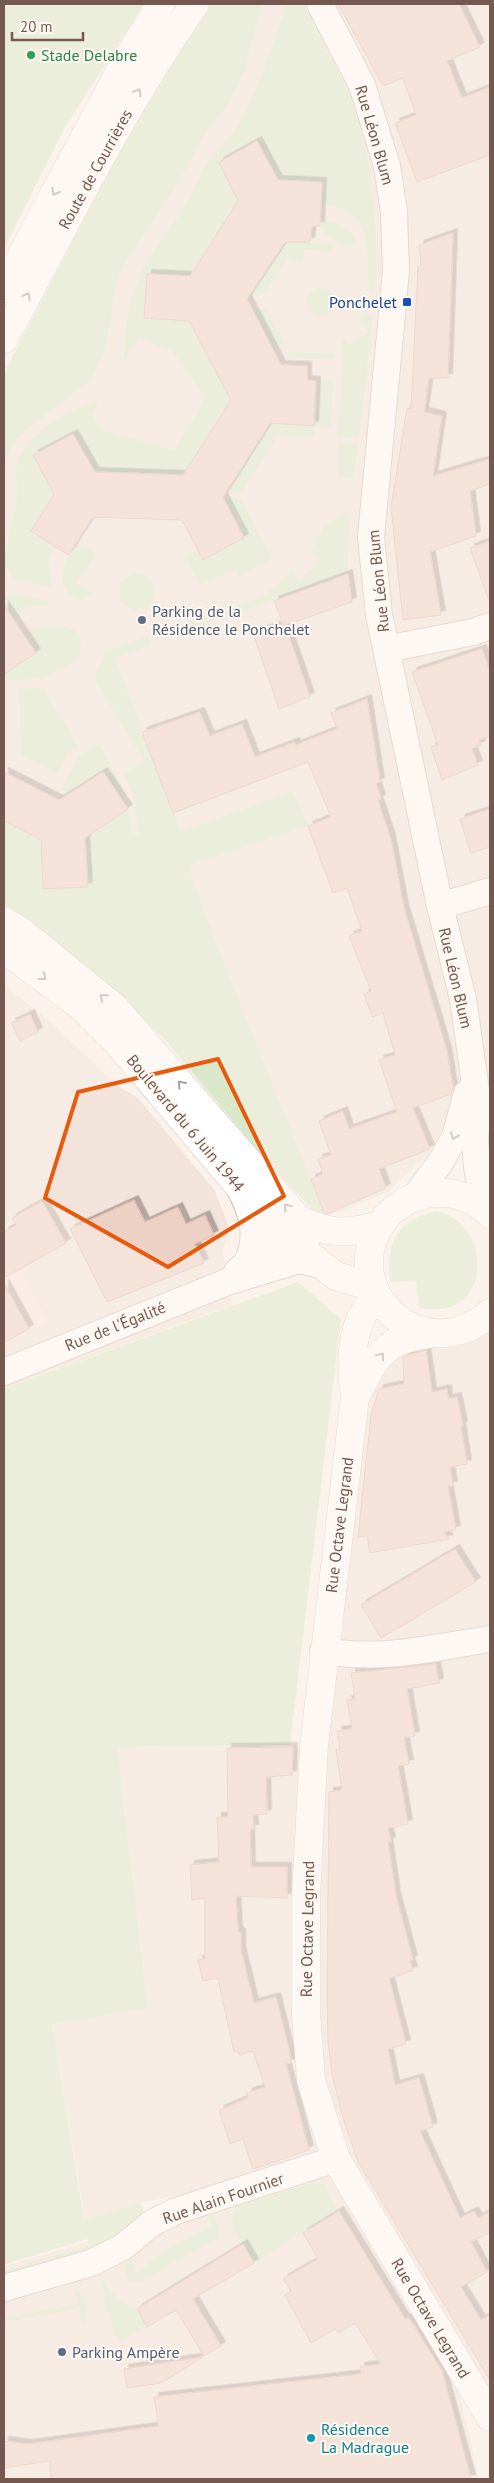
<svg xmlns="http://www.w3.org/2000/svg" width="494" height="2483" viewBox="0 0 494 2483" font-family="'PT Sans',sans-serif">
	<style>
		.residential { fill: #f2e4da }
		.commercial { fill: #fae5e0 }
		.green { fill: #dae8ca }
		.building { fill: #eed1c5; stroke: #e0b6a7; filter: url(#shadow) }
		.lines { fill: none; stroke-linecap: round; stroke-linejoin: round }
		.street-casing { stroke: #cdbbb2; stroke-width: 28 }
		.secondary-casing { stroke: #d2bcb2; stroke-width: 29 }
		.street { stroke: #fff; stroke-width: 26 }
		.secondary { stroke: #fff; stroke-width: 28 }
		.oneway { stroke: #ac9b96 }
		.marked { fill: none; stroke: #e8590c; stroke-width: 4; stroke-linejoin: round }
		.leisure-dot { fill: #2e9e5b; stroke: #fef8f2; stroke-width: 2 }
		.transit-dot { fill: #1a4fb4; stroke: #fef8f2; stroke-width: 2 }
		.service-dot { fill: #5c6f8a; stroke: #fef8f2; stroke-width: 2 }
		.culture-dot { fill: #0f9aa8; stroke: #fef8f2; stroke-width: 2 }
		.labels { text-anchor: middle; stroke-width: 4; stroke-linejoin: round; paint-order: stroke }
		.leisure-label { font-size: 16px; fill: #27864d; stroke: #fef8f2; text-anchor: start }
		.street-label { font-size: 16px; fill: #755950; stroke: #fef8f2 }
		.transit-label { font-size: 16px; fill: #164399; stroke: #fef8f2; text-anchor: end }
		.service-label { font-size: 16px; fill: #4e5e75; stroke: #fef8f2; text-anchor: start }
		.culture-label { font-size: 16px; fill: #0d838f; stroke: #fef8f2; text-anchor: start }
	</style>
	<defs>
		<filter id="shadow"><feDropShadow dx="4.5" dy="-4.5" stdDeviation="0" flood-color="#0004"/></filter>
	</defs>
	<rect width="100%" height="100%" fill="#fbf3eb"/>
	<!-- residential -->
	<g class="residential">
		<polygon points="210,4 490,4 490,1170 460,1089 436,1142 427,1154 389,1191 329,1216 320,1217 269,1164 162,1036 112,993 4,915 4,373"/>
		<polygon points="4,985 51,1022 115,1084 138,1098 215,1191 229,1227 223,1252 232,1305 4,1389 4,1343 48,1322 4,1238"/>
		<polygon points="490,1328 490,2409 336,2159 141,2203 85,2220 52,2025 148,2008 117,1747 314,1746 355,1397 403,1350 481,1337"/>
		<polygon points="334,2170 456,2380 479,2479 4,2479 4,2266"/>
	</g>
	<!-- commercial -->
	<polygon class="commercial" points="4,1238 48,1322 4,1343"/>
	<!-- green -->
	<g class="green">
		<polygon points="4,4 144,4 64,129 4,249"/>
		<polygon points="210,4 262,4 244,71 227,105 202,138 183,174 124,266 116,285 105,350 91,380 27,429 10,449 5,467 4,501 4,373 155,83"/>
		<path d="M287,4H303L349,93L370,168L376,238L377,269L374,292L368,288C367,249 374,207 321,205L322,182L278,180L219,162L238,201L190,276L147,274L144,318L189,321L231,400L183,475L95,472L73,434L33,454L59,488L31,531L54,546L49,559L52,587L14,579L4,566V553L17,502L16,469L20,456L31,441L49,424L74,409L100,400L92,414L103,431L174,450L206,398L172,351L139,338L125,361C122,331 132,284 149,258C158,243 170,230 179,215C190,198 198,179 208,162C217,146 233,136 241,120C262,82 272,44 287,4Z"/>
		<path d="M320,220C337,221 351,226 356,244L342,246C335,234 319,238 320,220Z"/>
		<polygon points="285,242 332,243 334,251 304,250 303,263 300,264 288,257 266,293 248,298"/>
		<circle cx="321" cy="302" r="14"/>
		<polygon points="266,308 285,343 273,349 254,312"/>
		<polygon points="367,313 373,315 359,439 337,438 341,397 342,337 348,346 368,332 359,319 360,316"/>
		<polygon points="289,352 333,354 333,359 286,358 284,355"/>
		<polygon points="316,381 333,381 331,428 314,426 315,437 278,435 242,493 228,489 270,423 314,426"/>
		<polygon points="338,443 358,444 353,480 339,478"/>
		<polygon points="223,497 241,500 272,558 239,577 235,570 200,585 185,556 197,549 203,560 244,538"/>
		<path d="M349,512L348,574L165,639L162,631L247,603L264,595L292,572L301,580L319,561L310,551C322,533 327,518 349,512Z"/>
		<path d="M76,542L96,554L77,584L92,593L82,600C50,589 63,563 76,542Z"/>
		<circle cx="137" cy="592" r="18"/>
		<polygon points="13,594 49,602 50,605 24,608 4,621 4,595"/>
		<path d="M50,626C78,627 86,631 79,658L43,679L4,680V674L36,653L22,632Z"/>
		<path d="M147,636L150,645L115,658L181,832L293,791L308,826L188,866L219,951L325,1215L320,1217L269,1164L162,1036L112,993L4,915V821L41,840L44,889L88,887L85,838L59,800L64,791L61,789L79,756L99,745C119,779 128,793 132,834H139L133,795L124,773L144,761L96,682V670L107,651Z"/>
		<polygon points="43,688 79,748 69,752 57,773 21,755 19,689"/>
		<path d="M436,1211C494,1222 494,1323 419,1308L416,1281L390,1282C386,1243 395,1221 436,1211Z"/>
		<polygon points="298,1282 341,1319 290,1745 117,1747 148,2008 52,2025 84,2220 141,2203 145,2217 110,2243 4,2278 4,2271 89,2245 87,2239 4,2265 4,1389"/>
		<path d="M315,2182L324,2185L339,2211L254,2263C244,2246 224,2225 237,2206Z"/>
		<polygon points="207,2213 214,2216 220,2230 219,2238 139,2282 128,2280 124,2268 131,2257 134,2274 173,2246 211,2226"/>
		<path d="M101,2276C111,2292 119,2303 137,2309L147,2327L118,2342L106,2305Z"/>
		<path d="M75,2289C87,2295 88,2314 84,2325H82L79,2308L4,2322V2318L78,2304Z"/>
	</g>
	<!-- building -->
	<g class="building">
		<polygon points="338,4 459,4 480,47 447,61 462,98 490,87 490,155 417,182 395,123 416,115 403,78 383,86"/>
		<polygon points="257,141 278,180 322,182 320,226 312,226 310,242 285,242 247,299 281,365 307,366 307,380 316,381 314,426 270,423 223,497 244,538 203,560 182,520 93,517 68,555 31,531 54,494 33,455 73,434 95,472 183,475 231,400 189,321 144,318 147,274 190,276 238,201 219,162"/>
		<polygon points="453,233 448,378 429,378 424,412 442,416 433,476 490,459 490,484 470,491 476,536 430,552 441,615 403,620 391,507 407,408 411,409 418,266 421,265 419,245"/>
		<polygon points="490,541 490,598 488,598 470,548"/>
		<polygon points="348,574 352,602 285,625 310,697 279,709 253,633 283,624 274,601"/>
		<polygon points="4,605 36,653 4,674"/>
		<polygon points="482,649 490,672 490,736 479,740 481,745 472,749 478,765 442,780 431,747 438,745 412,672"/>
		<polygon points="367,699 380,782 376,783 381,799 378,800 391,839 404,908 447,1051 453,1088 451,1094 413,1108 430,1149 379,1169 386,1188 327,1214 324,1213 311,1179 323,1174 318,1159 331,1155 319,1121 343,1111 349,1129 397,1112 379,1060 395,1055 383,1013 372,1017 371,1014 364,994 371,991 349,936 362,931 347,888 333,893 308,826 331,817 308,762 173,813 142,732 200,712 210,736 242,724 255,757 295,742 296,745 337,729 331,713"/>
		<polygon points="4,772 59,800 103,772 128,809 85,838 88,887 43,889 41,840 4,821"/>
		<polygon points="490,809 490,847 471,853 460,819"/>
		<polygon points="30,1014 38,1032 20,1041 11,1023"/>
		<polygon points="134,1200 145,1222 178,1207 186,1224 205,1215 214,1235 195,1244 204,1263 107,1302 70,1229"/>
		<polygon points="42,1201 66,1243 4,1278 4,1232 16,1225 12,1218"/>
		<polygon points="4,1283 29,1329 4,1343"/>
		<polygon points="426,1350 432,1392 447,1389 448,1399 457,1397 463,1426 461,1426 467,1464 450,1467 453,1486 448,1486 456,1530 444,1532 449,1539 370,1553 367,1536 358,1537 371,1415 379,1389 404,1384 403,1357"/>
		<polygon points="455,1549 476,1582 381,1638 361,1605"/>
		<polygon points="436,1664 439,1683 407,1689 415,1736 404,1737 409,1764 398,1766 408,1824 388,1828 391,1842 388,1842 396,1896 413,1960 410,1960 413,1971 389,1978 406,2044 388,2049 395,2085 419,2078 433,2127 420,2131 460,2218 474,2211 478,2218 490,2212 490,2232 471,2242 487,2272 461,2287 481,2320 490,2315 490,2380 358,2162 342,2115 332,2074 328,2041 327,1994 329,1792 342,1790 336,1750 340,1749 337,1731 352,1729 347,1700 355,1699 351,1673"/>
		<polygon points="293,1747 292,1775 266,1777 267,1814 253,1815 254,1829 250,1829 251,1867 287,1867 287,1898 236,1896 238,1931 241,1933 241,1950 254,2003 276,1997 289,2049 291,2063 286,2064 309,2150 253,2169 243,2139 230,2144 219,2110 248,2098 247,2093 265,2087 253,2051 239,2055 238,2051 234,2052 218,1978 203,1981 198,1960 205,1959 205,1898 192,1900 190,1865 219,1862 217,1817 228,1817 227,1748"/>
		<polygon points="339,2211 405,2319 409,2318 442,2371 471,2479 51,2479 50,2461 4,2468 4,2441 28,2444 159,2426 154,2397 361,2374 360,2367 381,2364 355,2323 338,2333 335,2329 311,2343 285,2295 291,2291 283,2279 318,2259 303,2233"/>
		<polygon points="243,2244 254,2263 193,2299 221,2346 204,2356 176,2310 147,2327 137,2309"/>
		<polygon points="203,2357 161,2383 127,2388 124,2369"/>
	</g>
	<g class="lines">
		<defs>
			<g id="street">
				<polyline points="320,4 362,85 387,166 394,212 396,271 371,537 379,615 440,906 463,999 478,1105 475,1139 477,1167 485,1208"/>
				<polyline points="386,649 473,632 490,626"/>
				<polyline points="440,906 490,891"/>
				<path d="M239,1187C252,1212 260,1236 247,1262"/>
				<polyline points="414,1198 440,1163 455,1137 467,1093"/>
				<path d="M237,1272C257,1252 282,1242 310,1234"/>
				<polyline points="4,1372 227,1282 299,1260 323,1266"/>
				<path d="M323,1651C383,1661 431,1648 490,1639"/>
				<polyline points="4,2288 91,2263 123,2247 152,2223 176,2211 336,2159"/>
			</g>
			<g id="secondary">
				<polyline points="4,288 120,71 161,4"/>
				<path d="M4,339C65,225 121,110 195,4"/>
				<path d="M4,921L23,933L114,1007L298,1219C329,1235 347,1234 380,1225"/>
				<polyline points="4,949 82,1007 117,1042 237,1184 290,1240 336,1276 373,1287"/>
				<path d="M490,1214C476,1198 453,1191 432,1193C415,1195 397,1204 386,1217C330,1287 423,1373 490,1313"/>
				<path d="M377,1296C372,1303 364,1310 361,1318C350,1342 351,1371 355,1397L314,1746L306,1896V2014L311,2080L336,2159L490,2417"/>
				<path d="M355,1397C364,1381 374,1357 389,1347C400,1338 417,1337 431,1333"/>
			</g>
		</defs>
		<!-- street casing -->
		<use href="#street" class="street-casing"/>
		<!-- secondary casing -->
		<use href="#secondary" class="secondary-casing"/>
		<!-- street -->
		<use href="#street" class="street"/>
		<!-- secondary -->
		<use href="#secondary" class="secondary"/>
	</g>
	<!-- one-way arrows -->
	<defs><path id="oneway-chevron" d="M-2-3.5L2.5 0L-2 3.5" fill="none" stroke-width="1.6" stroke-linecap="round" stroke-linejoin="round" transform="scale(1.25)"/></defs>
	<g class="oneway">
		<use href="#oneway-chevron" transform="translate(138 92) rotate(-59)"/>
		<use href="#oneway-chevron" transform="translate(55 192) rotate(118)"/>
		<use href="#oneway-chevron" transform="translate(27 296) rotate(-62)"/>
		<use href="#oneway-chevron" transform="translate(43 977) rotate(38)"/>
		<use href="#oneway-chevron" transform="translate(103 997) rotate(-139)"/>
		<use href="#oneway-chevron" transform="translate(181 1084) rotate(-131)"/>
		<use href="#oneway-chevron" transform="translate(454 1136) rotate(114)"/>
		<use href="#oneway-chevron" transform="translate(287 1207) rotate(-131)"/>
		<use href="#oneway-chevron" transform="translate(381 1356) rotate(-53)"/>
	</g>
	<!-- marked area -->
	<path d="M0 0H494V2483H0ZM218,1059L284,1196L168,1267L45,1198L78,1092Z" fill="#fbf3eb" fill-opacity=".55" fill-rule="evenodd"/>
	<path class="marked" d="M218,1059L284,1196L168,1267L45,1198L78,1092Z"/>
	<!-- markers -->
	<circle class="leisure-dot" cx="31" cy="55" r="5"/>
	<rect class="transit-dot" x="402" y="297" width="10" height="10" rx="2.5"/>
	<g class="service-dot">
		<circle cx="142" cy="620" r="5"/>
		<circle cx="62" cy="2352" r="5"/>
	</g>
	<circle class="culture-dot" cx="311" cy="2438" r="5"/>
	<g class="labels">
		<!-- leisure labels -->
		<g class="leisure-label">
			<text x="41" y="61">Stade Delabre</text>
		</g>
		<!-- street labels -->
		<g class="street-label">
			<text transform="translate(375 135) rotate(74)" y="6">Rue Léon Blum</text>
			<text transform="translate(95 169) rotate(-61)" y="6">Route de Courrières</text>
			<text transform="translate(378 581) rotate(-96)" y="6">Rue Léon Blum</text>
			<text transform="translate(456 978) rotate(77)" y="6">Rue Léon Blum</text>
			<text transform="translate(186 1123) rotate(50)" y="6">Boulevard du 6 Juin 1944</text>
			<text transform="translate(115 1326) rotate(-22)" y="6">Rue de l'Égalité</text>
			<text transform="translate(339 1525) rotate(-83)" y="6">Rue Octave Legrand</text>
			<text transform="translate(307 1929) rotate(-89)" y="6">Rue Octave Legrand</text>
			<text transform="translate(223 2198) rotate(-19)" y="6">Rue Alain Fournier</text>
			<text transform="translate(431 2318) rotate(59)" y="6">Rue Octave Legrand</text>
		</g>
		<!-- transit labels -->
		<g class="transit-label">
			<text x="397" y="308">Ponchelet</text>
		</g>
		<!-- service labels -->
		<g class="service-label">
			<text x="152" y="617">Parking de la<tspan x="152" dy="18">Résidence le Ponchelet</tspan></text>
			<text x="72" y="2358">Parking Ampère</text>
		</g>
		<!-- culture labels -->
		<g class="culture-label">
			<text x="321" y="2435">Résidence<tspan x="321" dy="18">La Madrague</tspan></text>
		</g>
	</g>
	<!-- border -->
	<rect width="494" height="2483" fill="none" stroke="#755950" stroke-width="10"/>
	<!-- scale -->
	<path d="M12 32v8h71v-8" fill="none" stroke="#755950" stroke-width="2.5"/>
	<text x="20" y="32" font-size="15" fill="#755950" stroke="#fef8f2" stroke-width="4" paint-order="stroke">20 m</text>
</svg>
